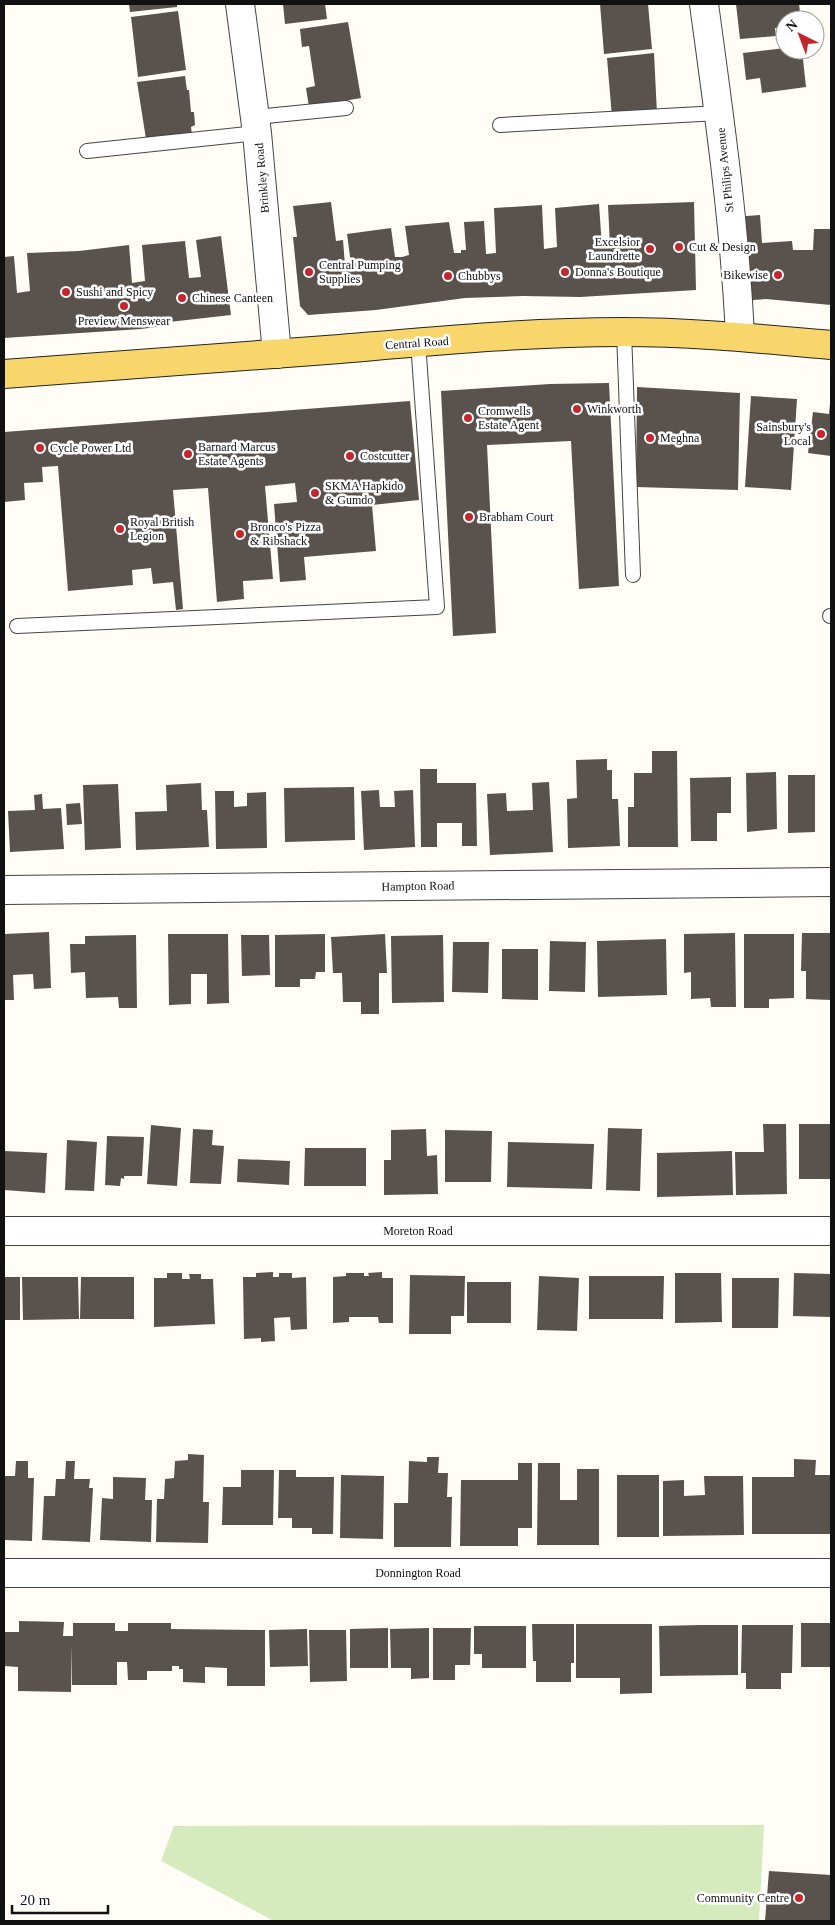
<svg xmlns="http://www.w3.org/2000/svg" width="835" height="1925" viewBox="0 0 835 1925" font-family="Georgia,serif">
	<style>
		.green { fill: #d5ebbd }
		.building { fill: #5a524d }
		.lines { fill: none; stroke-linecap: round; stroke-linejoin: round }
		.lane-casing { stroke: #444; stroke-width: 16 }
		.street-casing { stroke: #444; stroke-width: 30 }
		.primary-casing { stroke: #222; stroke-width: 30 }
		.lane { stroke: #fff; stroke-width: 14 }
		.street { stroke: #fff; stroke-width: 28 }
		.primary { stroke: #f9d66b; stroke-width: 28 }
		.poi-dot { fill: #c4262e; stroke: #fff; stroke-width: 2 }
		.labels { text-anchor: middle; stroke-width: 5; stroke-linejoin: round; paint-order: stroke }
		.street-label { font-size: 12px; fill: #111; stroke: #fff }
		.poi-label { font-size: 12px; fill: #111; stroke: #fff; text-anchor: start }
	</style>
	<rect width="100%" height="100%" fill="#fffdf5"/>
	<!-- green -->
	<polygon class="green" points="764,1825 759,1921 274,1921 161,1861 174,1826"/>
	<!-- building -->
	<g class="building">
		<polygon points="129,4 177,4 177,7 130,12"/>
		<polygon points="283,4 325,4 327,19 285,24"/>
		<polygon points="600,4 648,4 652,49 604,54"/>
		<polygon points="736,4 799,4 801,20 785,20 785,27 775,28 776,36 740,39"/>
		<polygon points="178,11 186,70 138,77 131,17"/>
		<polygon points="348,22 361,98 309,107 306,88 315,86 309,46 302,47 300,29"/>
		<polygon points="785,48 785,50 802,50 806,87 762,93 760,78 746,80 743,53"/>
		<polygon points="654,53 657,114 612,117 607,58"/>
		<polygon points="185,76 187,90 189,90 191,112 194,112 195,125 191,127 192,135 146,139 137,82"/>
		<polygon points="331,202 336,241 343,240 345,265 351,264 347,234 391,228 395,257 402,257 409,255 405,226 449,222 454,253 461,253 461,250 466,250 464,222 484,221 486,254 496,253 494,208 542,205 544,249 557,247 555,208 599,204 602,247 610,246 608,205 694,202 696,290 580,297 523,296 465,298 376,310 308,315 300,306 293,237 297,237 293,206"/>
		<polygon points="760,215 762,243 792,241 793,250 813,250 814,229 831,229 831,305 766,299 739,301 733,217"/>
		<polygon points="221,236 231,315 169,322 170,325 141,329 4,338 4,257 14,256 17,293 30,291 27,253 79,251 129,245 132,283 145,281 142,245 185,241 189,278 201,277 196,240"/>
		<polygon points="609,383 619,586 579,589 571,441 487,445 496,633 453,636 441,391 550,384"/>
		<polygon points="637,387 740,393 738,490 636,487"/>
		<polygon points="751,396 797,399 791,490 745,487"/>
		<polygon points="410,401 419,500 372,505 376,551 304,557 306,580 280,582 274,504 297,502 295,483 265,486 273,579 243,581 244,599 217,602 208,488 173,490 183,609 176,610 173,582 153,584 151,568 132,570 133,585 68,591 58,466 42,467 43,482 24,483 25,500 4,502 4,432"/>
		<polygon points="830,404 831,456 808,453 813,412 829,414"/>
		<polygon points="652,751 677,751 678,847 628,847 628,807 634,807 634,773 652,773"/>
		<polygon points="607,759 607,770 612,770 612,799 618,799 620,846 568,848 567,799 577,798 576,760"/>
		<polygon points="420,769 437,769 437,783 476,783 477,846 462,846 462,823 437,823 437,847 421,847"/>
		<polygon points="776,772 777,829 747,832 746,773"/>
		<polygon points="788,775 815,775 815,832 788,833"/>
		<polygon points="731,777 731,813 717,813 717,841 691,841 690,778"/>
		<polygon points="549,782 553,852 490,855 487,794 506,793 507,811 533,810 532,783"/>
		<polygon points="201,783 202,810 207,810 209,847 136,850 135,812 167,811 166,785"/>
		<polygon points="118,784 121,848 85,850 83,785"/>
		<polygon points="354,787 355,840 285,842 284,788"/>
		<polygon points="379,790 380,807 395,807 394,791 413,790 415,847 364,850 361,791"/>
		<polygon points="215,791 234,791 234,807 247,806 247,793 266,792 267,848 216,849"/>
		<polygon points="42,794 43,809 61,808 64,849 10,852 8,811 35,810 34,795"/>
		<polygon points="80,803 82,824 67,825 66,804"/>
		<polygon points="49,932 51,988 34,989 33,974 13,975 14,1000 4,1000 4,934"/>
		<polygon points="735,933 736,1007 711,1007 710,998 691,999 691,972 684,973 684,934"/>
		<polygon points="802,933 831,933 831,1000 806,999 806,971 801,971"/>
		<polygon points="168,934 228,934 229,1003 207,1004 207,974 191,974 191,1004 169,1005"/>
		<polygon points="325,934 325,972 316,972 315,979 300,979 300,987 275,987 275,935"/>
		<polygon points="385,934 387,973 379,973 379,1014 361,1014 361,1002 343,1002 342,973 333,973 331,937"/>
		<polygon points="744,934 794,934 794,998 769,999 769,1008 744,1008"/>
		<polygon points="136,935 137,1008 119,1008 118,997 86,998 85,972 71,973 70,944 85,944 85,936"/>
		<polygon points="241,935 269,935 270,975 242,976"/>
		<polygon points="443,935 444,1002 392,1003 391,936"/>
		<polygon points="666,939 667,995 598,997 597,941"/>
		<polygon points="550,941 586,942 585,992 549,991"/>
		<polygon points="453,942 489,942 488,993 452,992"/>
		<polygon points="502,949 538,949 538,1000 502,999"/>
		<polygon points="763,1124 786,1124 787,1194 736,1195 735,1152 764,1152"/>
		<rect x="799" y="1124" width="32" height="55"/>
		<polygon points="151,1125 181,1128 177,1186 147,1184"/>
		<polygon points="608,1128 642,1129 640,1191 606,1190"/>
		<polygon points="193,1129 213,1130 212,1145 224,1146 221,1184 190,1183"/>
		<polygon points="426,1129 427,1156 437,1155 438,1194 384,1195 384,1160 391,1160 391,1130"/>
		<polygon points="445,1130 492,1131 491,1182 445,1182"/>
		<polygon points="107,1136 144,1137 142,1176 124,1176 124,1179 121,1178 120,1186 105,1185"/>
		<polygon points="67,1140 97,1142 94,1191 65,1190"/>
		<polygon points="508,1142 594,1144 592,1189 507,1187"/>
		<polygon points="305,1148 366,1148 366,1186 304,1186"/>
		<polygon points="4,1151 47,1153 45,1193 4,1190"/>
		<polygon points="732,1151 733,1195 657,1197 657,1153"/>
		<polygon points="238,1159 290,1161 289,1185 237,1182"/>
		<polygon points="273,1272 273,1277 279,1277 279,1273 292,1273 292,1278 306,1277 307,1329 291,1330 290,1317 274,1318 275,1341 261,1342 261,1338 244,1339 243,1277 256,1277 256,1273"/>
		<polygon points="382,1272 382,1278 393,1278 393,1323 379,1323 378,1317 349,1317 349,1322 333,1323 333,1277 346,1276 346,1273 364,1273 364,1276 369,1276 368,1273"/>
		<polygon points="167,1273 182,1273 182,1279 190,1279 189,1274 201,1274 201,1279 213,1279 215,1324 154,1327 154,1278 167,1278"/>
		<polygon points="675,1273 721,1273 722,1322 675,1323"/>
		<polygon points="794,1273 831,1274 831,1317 793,1316"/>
		<polygon points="410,1275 465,1276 464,1316 451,1316 451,1334 409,1334"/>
		<polygon points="539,1276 579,1278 577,1331 537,1330"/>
		<polygon points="589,1276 664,1276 663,1319 589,1319"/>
		<rect x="4" y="1277" width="16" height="43"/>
		<polygon points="22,1277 78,1277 79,1319 23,1320"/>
		<polygon points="81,1277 134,1277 134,1319 80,1319"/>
		<polygon points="732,1278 779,1278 778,1328 732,1328"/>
		<rect x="467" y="1282" width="44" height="41"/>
		<polygon points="188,1454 204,1455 203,1502 209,1502 208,1543 156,1542 157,1499 164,1499 165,1479 174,1478 175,1461 188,1460"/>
		<polygon points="427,1457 439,1457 438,1473 448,1473 447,1497 452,1497 451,1547 394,1547 394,1503 408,1503 409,1461 427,1462"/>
		<polygon points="794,1459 816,1460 815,1475 831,1475 831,1534 752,1534 752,1477 794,1477"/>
		<polygon points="16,1461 28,1461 28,1478 34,1478 32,1541 4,1540 4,1476 15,1476"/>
		<polygon points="66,1461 75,1461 74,1479 90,1479 89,1488 93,1488 90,1542 42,1540 44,1496 55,1496 56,1479 65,1479"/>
		<polygon points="518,1463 532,1463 532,1528 518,1528 518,1546 460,1546 461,1480 518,1480"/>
		<polygon points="538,1463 560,1463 560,1500 577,1500 577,1469 599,1469 599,1545 537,1545"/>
		<polygon points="241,1470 274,1470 273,1525 222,1525 223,1487 241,1487"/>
		<polygon points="279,1470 296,1470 296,1477 334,1477 333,1534 312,1534 312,1528 292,1528 292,1518 278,1518"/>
		<polygon points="341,1475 384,1476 383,1539 340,1538"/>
		<rect x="617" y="1475" width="42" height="62"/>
		<polygon points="704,1476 743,1476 744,1535 663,1536 663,1481 684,1480 684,1496 705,1495"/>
		<polygon points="113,1477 146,1478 145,1500 152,1500 151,1542 100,1540 102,1498 113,1499"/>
		<polygon points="19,1621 64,1622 63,1636 73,1636 73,1623 115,1623 115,1631 128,1631 128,1623 171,1623 171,1629 265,1630 265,1686 227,1686 227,1668 205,1667 205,1683 183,1682 183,1669 179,1669 179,1666 172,1666 172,1671 147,1671 147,1680 128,1680 127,1662 117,1662 117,1685 72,1685 72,1645 71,1692 18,1691 18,1667 4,1666 4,1632 19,1632"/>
		<rect x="801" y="1623" width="30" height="44"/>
		<polygon points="532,1624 574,1624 574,1663 571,1663 571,1682 536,1682 536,1661 533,1661"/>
		<polygon points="576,1624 652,1624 652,1693 620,1694 620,1678 576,1678"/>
		<polygon points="700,1625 738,1625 738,1675 660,1676 659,1626"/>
		<polygon points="742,1625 793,1625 792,1673 781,1673 781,1689 746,1689 746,1673 741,1673"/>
		<polygon points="474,1626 526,1626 526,1668 482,1668 482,1654 474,1654"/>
		<polygon points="388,1628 388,1668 350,1668 350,1629"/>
		<polygon points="429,1628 429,1678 411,1679 411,1668 391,1668 390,1629"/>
		<polygon points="433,1628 471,1628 470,1665 455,1665 455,1680 433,1680"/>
		<polygon points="307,1629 308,1666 270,1667 269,1630"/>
		<polygon points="309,1630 346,1630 347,1681 310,1682"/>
		<polygon points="769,1871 831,1875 831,1921 765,1921"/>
	</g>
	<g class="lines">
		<defs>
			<g id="lane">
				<polyline points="256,117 346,108"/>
				<polyline points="500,125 719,113"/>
				<polyline points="87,151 257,133"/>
				<polyline points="624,332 633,575"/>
				<polyline points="830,616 831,616"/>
				<polyline points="17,626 437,607 418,342"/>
			</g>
			<g id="street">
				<polyline points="240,4 257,133 277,354"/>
				<path d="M704,4C719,114 735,226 740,337"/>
				<polyline points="4,890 831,882"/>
				<polyline points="4,1231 831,1231"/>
				<polyline points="4,1573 831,1573"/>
			</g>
			<path id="primary" d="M4,374C116,366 228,358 340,349C434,341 529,332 623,332C693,332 762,339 831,345"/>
		</defs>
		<!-- lane casing -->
		<use href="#lane" class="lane-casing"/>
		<!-- street casing -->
		<use href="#street" class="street-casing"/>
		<!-- primary casing -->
		<use href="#primary" class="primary-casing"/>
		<!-- lane -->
		<use href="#lane" class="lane"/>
		<!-- street -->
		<use href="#street" class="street"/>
		<!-- primary -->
		<use href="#primary" class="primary"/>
	</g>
	<!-- markers -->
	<g class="poi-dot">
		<circle cx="679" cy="247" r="5"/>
		<circle cx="650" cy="249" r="5"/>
		<circle cx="309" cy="272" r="5"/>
		<circle cx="565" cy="272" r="5"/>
		<circle cx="778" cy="275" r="5"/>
		<circle cx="448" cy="276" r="5"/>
		<circle cx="66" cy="292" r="5"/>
		<circle cx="182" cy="298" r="5"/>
		<circle cx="124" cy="306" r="5"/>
		<circle cx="577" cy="409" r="5"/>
		<circle cx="468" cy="418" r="5"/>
		<circle cx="821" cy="434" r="5"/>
		<circle cx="650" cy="438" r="5"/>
		<circle cx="40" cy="448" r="5"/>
		<circle cx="188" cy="454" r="5"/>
		<circle cx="350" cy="456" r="5"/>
		<circle cx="315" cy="493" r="5"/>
		<circle cx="469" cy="517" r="5"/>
		<circle cx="120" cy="529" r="5"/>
		<circle cx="240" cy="534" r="5"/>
		<circle cx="799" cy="1898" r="5"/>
	</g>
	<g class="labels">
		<!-- street labels -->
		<g class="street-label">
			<text transform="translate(725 170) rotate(-96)" y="4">St Philips Avenue</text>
			<text transform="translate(262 178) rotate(-95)" y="4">Brinkley Road</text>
			<text transform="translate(417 343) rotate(-4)" y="4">Central Road</text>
			<text transform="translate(418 886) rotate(-1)" y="4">Hampton Road</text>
			<text x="418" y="1235">Moreton Road</text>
			<text x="418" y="1577">Donnington Road</text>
		</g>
		<!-- poi labels -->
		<g class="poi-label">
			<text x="640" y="246" text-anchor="end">Excelsior<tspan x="640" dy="14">Laundrette</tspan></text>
			<text x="689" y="251">Cut &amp; Design</text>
			<text x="319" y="269">Central Pumping<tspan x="319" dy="14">Supplies</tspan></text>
			<text x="575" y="276">Donna's Boutique</text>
			<text x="768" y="279" text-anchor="end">Bikewise</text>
			<text x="458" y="280">Chubbys</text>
			<text x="76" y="296">Sushi and Spicy</text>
			<text x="192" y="302">Chinese Canteen</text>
			<text x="124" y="325" text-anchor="middle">Preview Menswear</text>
			<text x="587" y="413">Winkworth</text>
			<text x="478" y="415">Cromwells<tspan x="478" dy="14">Estate Agent</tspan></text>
			<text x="811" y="431" text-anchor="end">Sainsbury's<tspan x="811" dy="14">Local</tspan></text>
			<text x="660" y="442">Meghna</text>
			<text x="198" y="451">Barnard Marcus<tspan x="198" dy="14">Estate Agents</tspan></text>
			<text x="50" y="452">Cycle Power Ltd</text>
			<text x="360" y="460">Costcutter</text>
			<text x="325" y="490">SKMA Hapkido<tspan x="325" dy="14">&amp; Gumdo</tspan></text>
			<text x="479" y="521">Brabham Court</text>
			<text x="130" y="526">Royal British<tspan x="130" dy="14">Legion</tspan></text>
			<text x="250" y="531">Bronco's Pizza<tspan x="250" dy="14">&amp; Ribshack</tspan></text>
			<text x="789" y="1902" text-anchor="end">Community Centre</text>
		</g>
	</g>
	<!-- border -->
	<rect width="835" height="1925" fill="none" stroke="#111111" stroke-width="10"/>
	<!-- north arrow -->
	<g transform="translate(800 35) rotate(318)"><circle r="24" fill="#ffffff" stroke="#a0a0a0"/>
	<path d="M0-4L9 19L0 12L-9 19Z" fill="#c4262e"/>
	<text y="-8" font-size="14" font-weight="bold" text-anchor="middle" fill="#111111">N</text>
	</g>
	<!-- scale -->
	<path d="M12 1905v8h96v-8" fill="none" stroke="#111111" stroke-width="2.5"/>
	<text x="20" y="1905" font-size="15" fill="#111111" stroke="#ffffff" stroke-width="4" paint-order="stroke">20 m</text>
</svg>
